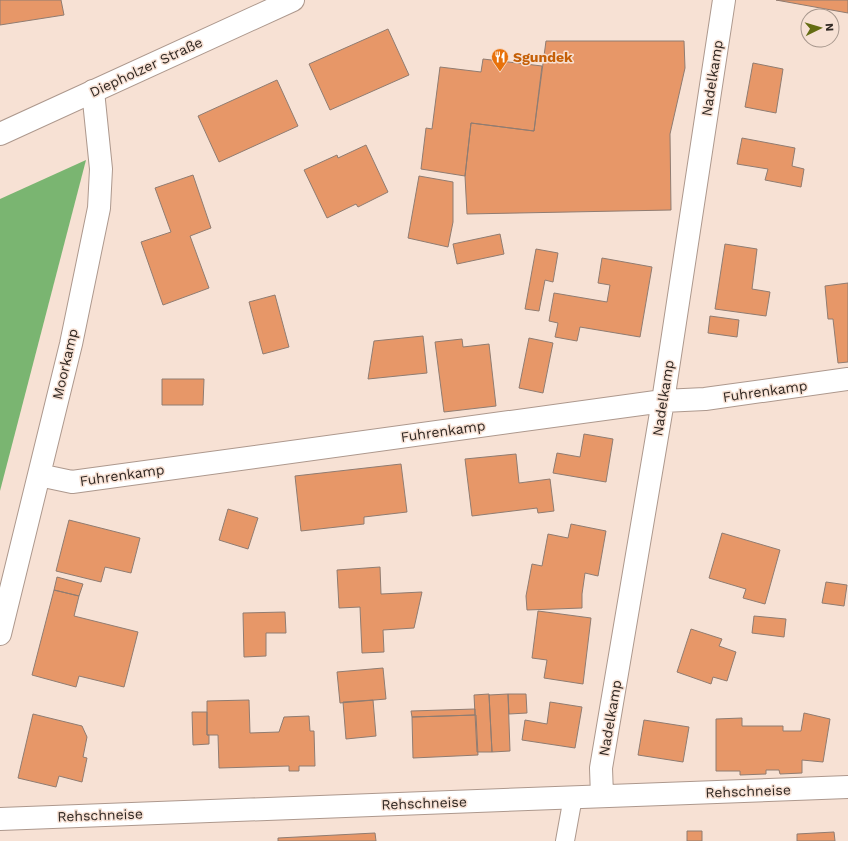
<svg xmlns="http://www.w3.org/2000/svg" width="848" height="841" font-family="'Work Sans',sans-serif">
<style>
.forest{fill:#7ab571}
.building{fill:#e79768;stroke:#907c71}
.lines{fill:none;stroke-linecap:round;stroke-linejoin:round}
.lane-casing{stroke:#ad988d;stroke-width:20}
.street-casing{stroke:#ad988d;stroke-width:24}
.secondary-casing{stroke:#ad988d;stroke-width:24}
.lane{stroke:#fff;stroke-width:18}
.street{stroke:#fff;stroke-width:22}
.secondary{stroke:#fff;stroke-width:22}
.labels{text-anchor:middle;stroke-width:3;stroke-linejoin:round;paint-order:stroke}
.food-label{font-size:14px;font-weight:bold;fill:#c56008;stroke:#f7e1d4;text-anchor:start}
.street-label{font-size:14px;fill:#2f2722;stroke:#f7e1d4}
</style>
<rect width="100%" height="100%" fill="#f7e1d4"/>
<path class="forest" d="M 86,160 L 0,491 L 0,199 Z"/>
<path class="building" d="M 0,0 L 61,0 L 64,15 L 0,25 Z
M 776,0 L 848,0 L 848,13 Z
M 388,29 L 409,75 L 330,110 L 309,64 Z
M 546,41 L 684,41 L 685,68 L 670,134 L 671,210 L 467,214 L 465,176 L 471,123 L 534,131 Z
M 483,59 L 542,66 L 534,131 L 471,123 L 465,176 L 421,169 L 426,128 L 432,129 L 440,67 L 481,72 Z
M 753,63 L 783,69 L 776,113 L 745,107 Z
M 277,80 L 298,126 L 219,162 L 198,116 Z
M 742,138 L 795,148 L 792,166 L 804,169 L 801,187 L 765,180 L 768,169 L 737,164 Z
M 366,145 L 388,192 L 358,207 L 356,204 L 327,218 L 304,170 L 337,155 L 338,158 Z
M 193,175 L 211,228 L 190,236 L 209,288 L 163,305 L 141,242 L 171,232 L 155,188 Z
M 419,176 L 453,182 L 453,222 L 448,247 L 408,238 Z
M 500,234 L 504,254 L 457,264 L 453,244 Z
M 725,244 L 757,249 L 752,289 L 770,292 L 766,316 L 715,309 Z
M 536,249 L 558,253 L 553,282 L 545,280 L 539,311 L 525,309 Z
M 602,258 L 652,267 L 640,337 L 580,327 L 577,341 L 555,337 L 558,323 L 549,321 L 554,293 L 607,302 L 610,285 L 598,283 Z
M 848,283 L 848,362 L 838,363 L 833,319 L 828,319 L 825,286 Z
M 275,295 L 289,347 L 263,354 L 249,302 Z
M 710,316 L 739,320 L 737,337 L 708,333 Z
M 423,336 L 427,373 L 368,379 L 374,341 Z
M 529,338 L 553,343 L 543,393 L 519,388 Z
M 462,339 L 463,347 L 489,344 L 496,406 L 444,412 L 435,342 Z
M 162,379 L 204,379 L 203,405 L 162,405 Z
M 584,434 L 613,439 L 606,482 L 553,473 L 557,453 L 580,457 Z
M 516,454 L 519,483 L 550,479 L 554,511 L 538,513 L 537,508 L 472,516 L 465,459 Z
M 401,464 L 407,512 L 364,517 L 364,524 L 301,531 L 295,476 Z
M 228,509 L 258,518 L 248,549 L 219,540 Z
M 69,520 L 140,538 L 131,573 L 105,567 L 101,582 L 56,571 Z
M 571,524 L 606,531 L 598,576 L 585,573 L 582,594 L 582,608 L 527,610 L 526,596 L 532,564 L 542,566 L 548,534 L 568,538 Z
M 722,533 L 780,550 L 765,604 L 743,598 L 746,589 L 709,578 Z
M 380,567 L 381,594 L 422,592 L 414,628 L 383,630 L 384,652 L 362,653 L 360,607 L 339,608 L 337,570 Z
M 57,577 L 83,584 L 79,596 L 54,590 Z
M 826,582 L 847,585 L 844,606 L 822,603 Z
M 54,590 L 79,596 L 74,616 L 138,632 L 124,687 L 79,676 L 76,687 L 32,675 Z
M 538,611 L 591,618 L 583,684 L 544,678 L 547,660 L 532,658 Z
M 285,612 L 286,633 L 266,633 L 266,656 L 244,657 L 243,613 Z
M 754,616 L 786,619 L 784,637 L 752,633 Z
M 691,629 L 722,639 L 719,646 L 736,652 L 727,681 L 713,677 L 711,684 L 677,672 Z
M 383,668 L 386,699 L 340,703 L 337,672 Z
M 489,694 L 492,752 L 477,752 L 474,695 Z
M 508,694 L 510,751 L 492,752 L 489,695 Z
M 508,694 L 526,694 L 527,713 L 509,714 Z
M 249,700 L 250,733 L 279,732 L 284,717 L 309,716 L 310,731 L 314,731 L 315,766 L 299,766 L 299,771 L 289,771 L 289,766 L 219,768 L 218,735 L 207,735 L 207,701 Z
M 373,700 L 376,736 L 346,739 L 343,702 Z
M 550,702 L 582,707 L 575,748 L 522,740 L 525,720 L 547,724 Z
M 475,709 L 475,715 L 412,717 L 411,711 Z
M 192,712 L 207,712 L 207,735 L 209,735 L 209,744 L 193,745 Z
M 804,713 L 830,719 L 823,762 L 802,760 L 802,773 L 780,774 L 779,770 L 766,770 L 766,774 L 740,775 L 740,771 L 716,771 L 716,719 L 742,718 L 742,726 L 783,726 L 783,731 L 801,731 Z
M 33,714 L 82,726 L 87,737 L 83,757 L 87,758 L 82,782 L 59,776 L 56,787 L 18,778 Z
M 476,715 L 478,755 L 413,758 L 412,717 Z
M 644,720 L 689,727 L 683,762 L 638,755 Z
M 687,831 L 702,831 L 702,841 L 687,841 Z
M 834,832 L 835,841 L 797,841 L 797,834 Z
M 375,833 L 376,841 L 278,841 L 278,838 Z"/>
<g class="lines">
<g class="lane-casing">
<path id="lane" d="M 565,841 L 573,797"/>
</g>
<g class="street-casing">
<path id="street" d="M 39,475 L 72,482 L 663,401 L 705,399 L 848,379
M 0,634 L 71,344 L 99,208 L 101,169 L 93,91
M 602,796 L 601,768 L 663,401 L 724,0
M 0,819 L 848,787"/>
</g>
<g class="secondary-casing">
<path id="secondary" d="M 0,134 L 293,0"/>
</g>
<use href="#lane" class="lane"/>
<use href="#street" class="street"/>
<use href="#secondary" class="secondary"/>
</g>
<defs>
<g id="restaurant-pin" transform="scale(0.9)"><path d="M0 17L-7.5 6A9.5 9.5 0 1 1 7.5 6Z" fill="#e8710a" stroke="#f7e1d4"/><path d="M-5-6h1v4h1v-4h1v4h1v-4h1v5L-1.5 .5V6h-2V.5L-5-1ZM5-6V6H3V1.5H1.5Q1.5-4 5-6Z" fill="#fff"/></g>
</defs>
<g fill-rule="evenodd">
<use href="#restaurant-pin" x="500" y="57"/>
</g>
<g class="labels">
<g class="food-label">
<text x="513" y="62">Sgundek</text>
</g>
<g class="street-label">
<text transform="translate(146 67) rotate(-25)" y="5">Diepholzer Straße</text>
<text transform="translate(712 78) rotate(-81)" y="5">Nadelkamp</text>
<text transform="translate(65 364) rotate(-77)" y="5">Moorkamp</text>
<text transform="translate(765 391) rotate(-8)" y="5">Fuhrenkamp</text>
<text transform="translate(663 398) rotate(-81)" y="5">Nadelkamp</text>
<text transform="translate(443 431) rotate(-8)" y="5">Fuhrenkamp</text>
<text transform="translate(122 475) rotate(-8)" y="5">Fuhrenkamp</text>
<text transform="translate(610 718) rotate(-80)" y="5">Nadelkamp</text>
<text transform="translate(748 791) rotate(-2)" y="5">Rehschneise</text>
<text transform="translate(424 803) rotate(-2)" y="5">Rehschneise</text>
<text transform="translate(100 815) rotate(-2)" y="5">Rehschneise</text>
</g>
</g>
<g transform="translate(820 28) rotate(85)"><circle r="19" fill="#f7e1d4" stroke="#a7978d"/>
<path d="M0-3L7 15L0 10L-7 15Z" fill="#646c12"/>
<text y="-6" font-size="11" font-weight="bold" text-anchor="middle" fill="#2f2722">N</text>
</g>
</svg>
